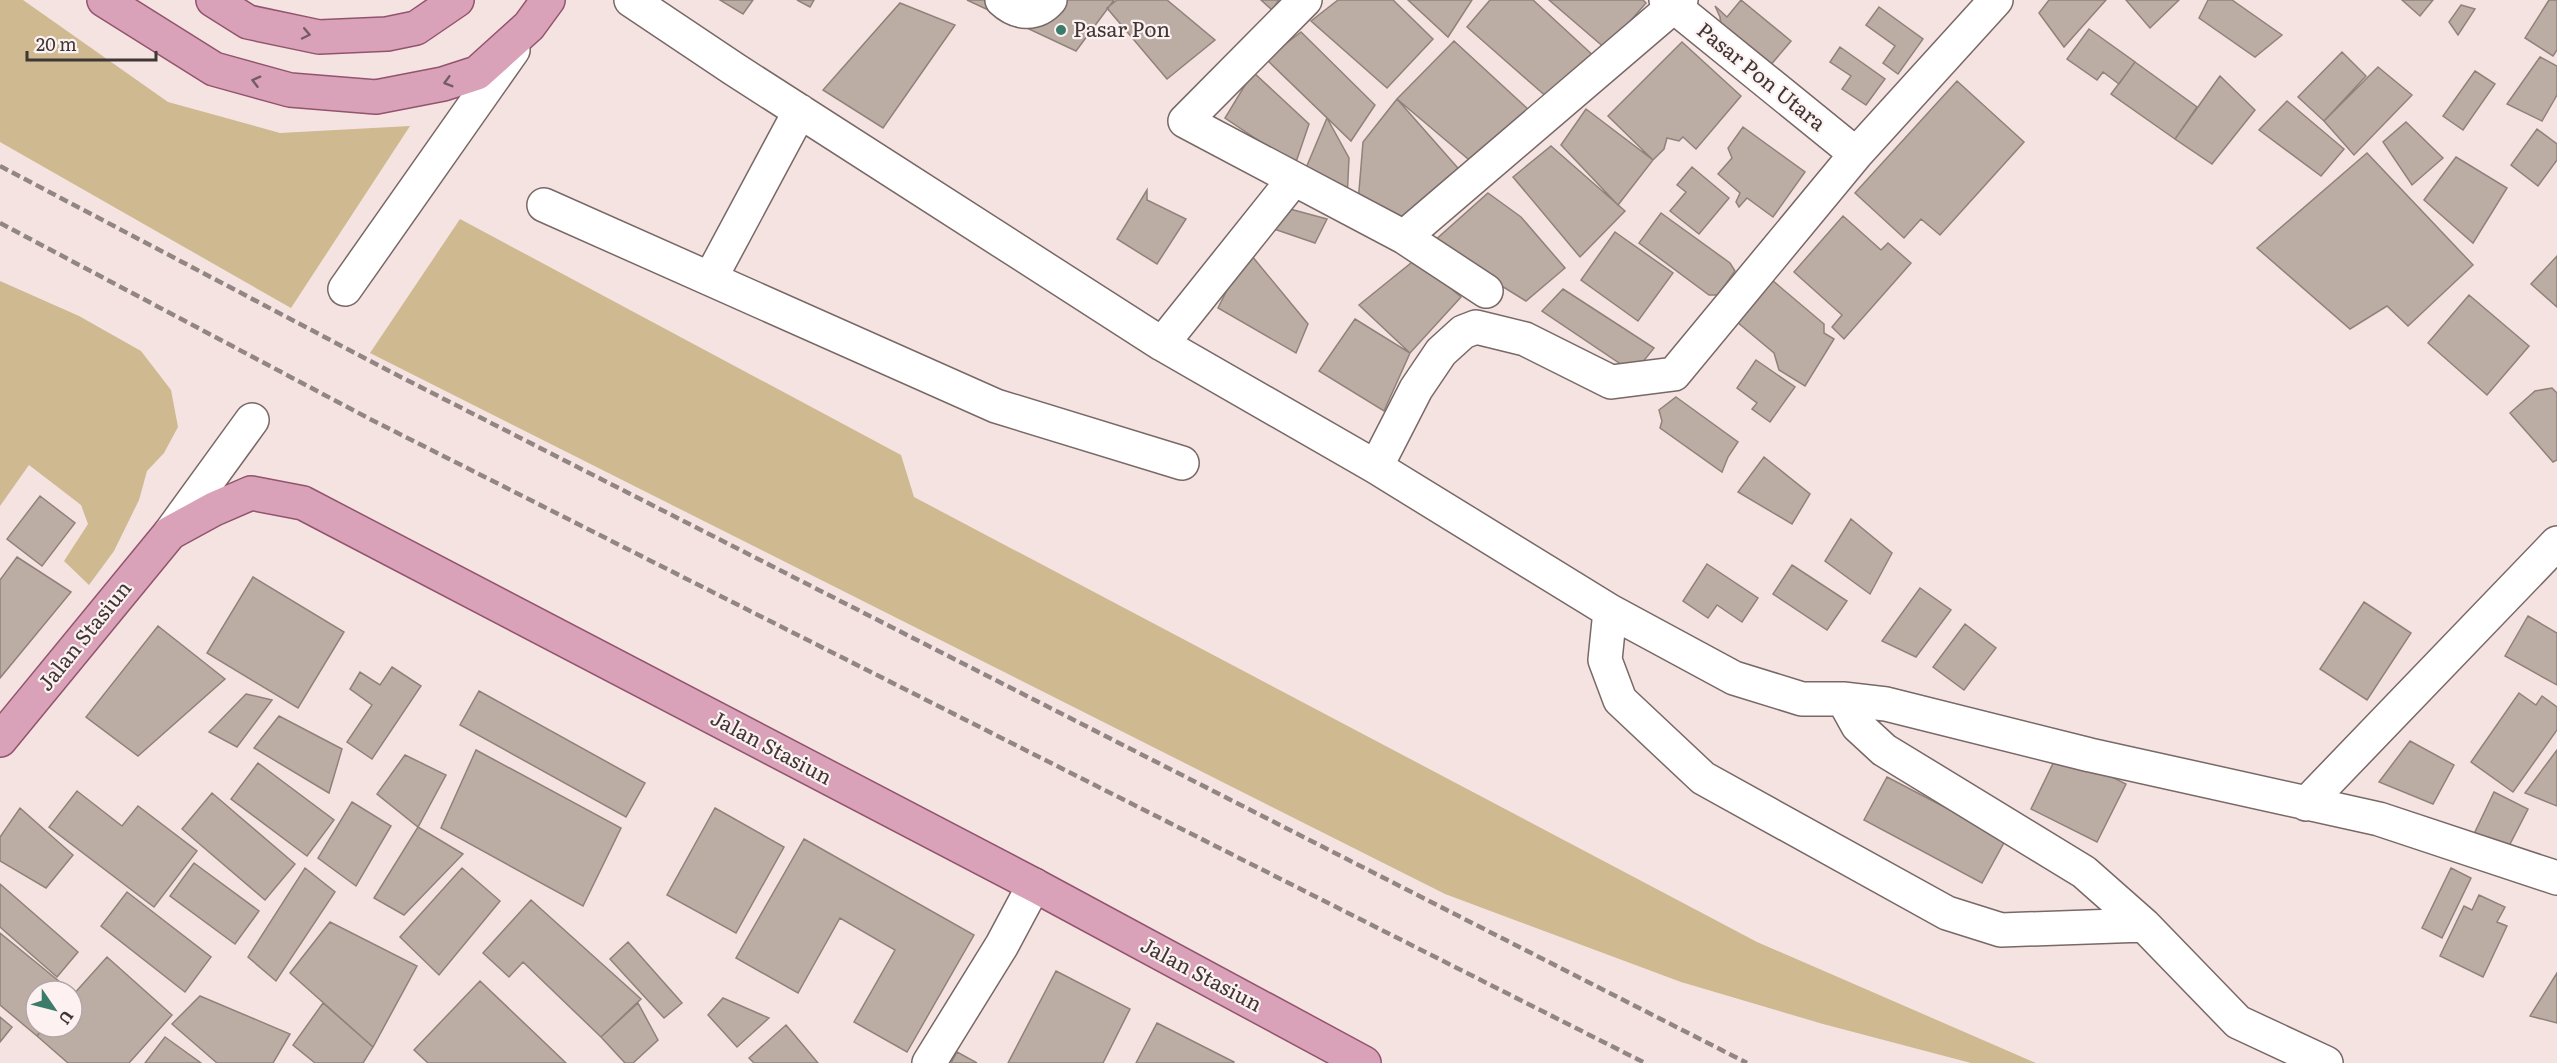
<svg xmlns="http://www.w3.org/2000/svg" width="2557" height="1063" font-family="Literata,serif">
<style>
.green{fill:#ceb990}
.building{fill:#bbada4;stroke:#90827a;stroke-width:1.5}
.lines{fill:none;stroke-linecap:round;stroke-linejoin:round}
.minor-casing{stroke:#786866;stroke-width:36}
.major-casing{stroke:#92546d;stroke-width:36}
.minor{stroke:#fff;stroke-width:33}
.major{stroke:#d9a2b9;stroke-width:33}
.rail{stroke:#928685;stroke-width:4.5;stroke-dasharray:9 4.5;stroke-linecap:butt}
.oneway{stroke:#745c64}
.poi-dot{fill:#3b7b69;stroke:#fdf2f1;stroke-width:2}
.labels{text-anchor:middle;stroke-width:4.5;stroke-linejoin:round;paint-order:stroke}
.poi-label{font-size:21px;fill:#3e3736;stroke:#fdf2f1;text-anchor:start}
.street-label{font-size:21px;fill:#3e3736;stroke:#fdf2f1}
</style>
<rect width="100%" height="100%" fill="#f5e3e1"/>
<path class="green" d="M 0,0 L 23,0 L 168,102 L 280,133 L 410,126 L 291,308 L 0,142 Z
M 460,219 L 901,455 L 914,497 L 1757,942 L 2036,1063 L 1971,1063 L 1823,1024 L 1681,982 L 1445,894 L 370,353 Z
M 0,281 L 79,316 L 141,351 L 171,390 L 178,427 L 164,453 L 147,471 L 139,500 L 114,551 L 89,585 L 64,561 L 88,524 L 81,505 L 29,465 L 0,506 Z"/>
<path class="building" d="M 720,0 L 753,0 L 743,14 Z
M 797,0 L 814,0 L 810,7 Z
M 967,0 L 1114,0 L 1076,51 Z
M 1117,0 L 1167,0 L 1215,40 L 1167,79 L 1107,8 Z
M 1261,0 L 1279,0 L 1272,10 Z
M 1338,0 L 1393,0 L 1433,39 L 1387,88 L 1311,21 Z
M 1408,0 L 1472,0 L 1448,37 Z
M 1490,0 L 1533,0 L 1597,59 L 1556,105 L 1467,27 Z
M 1549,0 L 1643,0 L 1646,3 L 1606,49 Z
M 1741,0 L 1791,41 L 1769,67 L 1721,25 L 1720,17 L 1715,6 L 1727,17 Z
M 2049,0 L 2106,0 L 2064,47 L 2039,13 Z
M 2126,0 L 2179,0 L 2150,28 Z
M 2208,0 L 2232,0 L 2282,35 L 2255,57 L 2199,18 Z
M 2402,0 L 2433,0 L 2420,16 Z
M 2549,0 L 2557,0 L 2557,50 L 2553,56 L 2525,38 Z
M 900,3 L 955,25 L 883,128 L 823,90 Z
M 2461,5 L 2475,9 L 2458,35 L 2449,22 Z
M 1879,7 L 1923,39 L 1898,74 L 1883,63 L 1895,46 L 1866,25 Z
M 2089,29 L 2135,62 L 2119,84 L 2103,72 L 2097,80 L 2067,59 Z
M 1301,32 L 1375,105 L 1351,141 L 1266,59 Z
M 1454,41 L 1529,110 L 1474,164 L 1397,99 Z
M 1682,42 L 1741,96 L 1696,149 L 1683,137 L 1679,141 L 1667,138 L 1664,149 L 1653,160 L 1608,116 Z
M 1840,47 L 1885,79 L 1866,105 L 1842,89 L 1851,76 L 1830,62 Z
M 2342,52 L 2366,76 L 2324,121 L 2298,97 Z
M 2540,57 L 2557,66 L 2557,95 L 2542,121 L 2507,104 Z
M 2135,62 L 2197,107 L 2175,139 L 2111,94 Z
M 2378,67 L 2412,95 L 2354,155 L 2324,121 Z
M 2475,71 L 2495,84 L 2463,130 L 2443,116 Z
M 1253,72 L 1309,124 L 1295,165 L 1225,118 Z
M 2220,76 L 2255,110 L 2212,164 L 2175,139 Z
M 1957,81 L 2024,142 L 1940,235 L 1921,219 L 1904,238 L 1855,193 Z
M 1397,99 L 1464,175 L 1410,222 L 1358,203 L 1363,142 Z
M 2287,101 L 2344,149 L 2321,176 L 2259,130 Z
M 1586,109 L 1653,160 L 1618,205 L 1561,145 Z
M 1327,118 L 1349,158 L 1347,200 L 1306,168 Z
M 2406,122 L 2443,158 L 2412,185 L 2383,142 Z
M 1743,127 L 1805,172 L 1773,217 L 1747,198 L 1739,207 L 1736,202 L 1740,193 L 1718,174 L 1732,158 L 1728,148 Z
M 2537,129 L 2557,144 L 2557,160 L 2538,186 L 2511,165 Z
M 1551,146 L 1625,211 L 1580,257 L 1513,177 Z
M 2367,153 L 2473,265 L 2408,326 L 2387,306 L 2350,329 L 2257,248 Z
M 2456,157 L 2507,188 L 2473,243 L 2424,200 Z
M 1692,167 L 1729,198 L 1699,234 L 1670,211 L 1686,192 L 1677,185 Z
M 1147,190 L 1147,200 L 1186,219 L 1157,264 L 1117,239 Z
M 1488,193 L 1521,217 L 1565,268 L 1526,301 L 1432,243 Z
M 1279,206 L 1327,219 L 1315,243 L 1274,229 Z
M 1661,213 L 1730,263 L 1735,271 L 1718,295 L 1709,295 L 1639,243 Z
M 1843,216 L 1881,250 L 1888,243 L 1911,263 L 1844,339 L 1832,327 L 1842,315 L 1794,272 Z
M 1615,232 L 1673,273 L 1638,321 L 1581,280 Z
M 1247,250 L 1308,324 L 1296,353 L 1218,308 Z
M 2557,256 L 2557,307 L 2531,284 Z
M 1416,259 L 1461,297 L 1410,353 L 1359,305 Z
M 1766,275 L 1824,324 L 1824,333 L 1834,339 L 1805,386 L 1779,370 L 1774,353 L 1731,317 Z
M 1563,289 L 1654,348 L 1634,373 L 1542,311 Z
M 2469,295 L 2529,346 L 2487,395 L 2428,343 Z
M 1355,319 L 1410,353 L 1384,411 L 1319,371 Z
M 1756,360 L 1795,387 L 1770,422 L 1752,409 L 1757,403 L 1737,388 Z
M 2552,388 L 2557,393 L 2557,460 L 2553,462 L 2510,413 L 2535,391 Z
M 1676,397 L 1738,442 L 1728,457 L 1722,472 L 1660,428 L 1662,421 L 1659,410 Z
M 1764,457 L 1810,494 L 1792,524 L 1738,492 Z
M 40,496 L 75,523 L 42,566 L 7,539 Z
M 1851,519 L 1892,553 L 1870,594 L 1825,561 Z
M 17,557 L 71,592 L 0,678 L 0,580 Z
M 1707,564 L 1758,598 L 1742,622 L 1717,605 L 1708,618 L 1683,601 Z
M 1792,565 L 1847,601 L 1827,630 L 1773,594 Z
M 253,577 L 344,632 L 298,708 L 207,653 Z
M 1920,588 L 1951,610 L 1916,657 L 1882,641 Z
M 2364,602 L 2411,633 L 2367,700 L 2320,669 Z
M 2528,616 L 2557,633 L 2557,685 L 2505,656 Z
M 1965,624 L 1996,648 L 1964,690 L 1933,667 Z
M 158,626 L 225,679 L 138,756 L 86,717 Z
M 392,667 L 421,686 L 372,759 L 347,742 L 372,705 L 350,689 L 360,672 L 380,685 Z
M 479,691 L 645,783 L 626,817 L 460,725 Z
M 2519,693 L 2536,705 L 2542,696 L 2557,707 L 2557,730 L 2513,792 L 2471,762 Z
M 246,694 L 272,700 L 237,747 L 209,732 Z
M 279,716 L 342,749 L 329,793 L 254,748 Z
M 2410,741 L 2454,765 L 2433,804 L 2379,782 Z
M 476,750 L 621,828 L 583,906 L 441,828 Z
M 2557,750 L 2557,806 L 2525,793 Z
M 2059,751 L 2126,784 L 2097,842 L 2031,809 Z
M 405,755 L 446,775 L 418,827 L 377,794 Z
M 258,763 L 334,820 L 307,856 L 231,799 Z
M 1887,777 L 2006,839 L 1982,883 L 1864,820 Z
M 77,791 L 122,826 L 138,806 L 197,851 L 154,907 L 49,827 Z
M 2494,792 L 2528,809 L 2507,850 L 2474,834 Z
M 212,793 L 295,864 L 265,900 L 182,829 Z
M 352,802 L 391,826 L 356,886 L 318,858 Z
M 20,808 L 73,855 L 46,888 L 0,861 L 0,837 Z
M 715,808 L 784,847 L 736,933 L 667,895 Z
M 418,827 L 463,854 L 404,915 L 374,898 Z
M 804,839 L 974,935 L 907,1052 L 854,1022 L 895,950 L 840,918 L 798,993 L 736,958 Z
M 194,863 L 259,911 L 235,944 L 170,896 Z
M 305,868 L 335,892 L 276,981 L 248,957 Z
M 462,868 L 500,901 L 439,975 L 400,937 Z
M 2451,868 L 2471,878 L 2442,938 L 2422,928 Z
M 0,884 L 78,952 L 57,977 L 0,927 Z
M 127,892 L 211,957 L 185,992 L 101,926 Z
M 2479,895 L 2505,907 L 2497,922 L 2507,926 L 2483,977 L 2440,956 L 2464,906 L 2472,910 Z
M 531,900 L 641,999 L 601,1037 L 523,962 L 509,977 L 483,953 Z
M 330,922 L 417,966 L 373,1047 L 290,973 Z
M 0,933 L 71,991 L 36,991 L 36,1027 L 44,1027 L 37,1036 L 0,1005 Z
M 628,942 L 682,1003 L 664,1018 L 610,959 Z
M 107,957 L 172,1015 L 129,1063 L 68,1063 L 37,1036 L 45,1027 L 72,1027 L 72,996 Z
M 1056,971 L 1130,1009 L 1103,1063 L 1008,1063 Z
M 2557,973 L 2557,1023 L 2530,1016 Z
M 480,981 L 566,1063 L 428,1063 L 414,1050 Z
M 200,996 L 290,1034 L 273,1063 L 217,1063 L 172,1024 Z
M 723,998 L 769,1018 L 737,1047 L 708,1015 Z
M 323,1003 L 373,1047 L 363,1063 L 315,1063 L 293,1045 Z
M 638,1003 L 658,1040 L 633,1063 L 625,1063 L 601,1037 Z
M 0,1017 L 12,1027 L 0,1042 Z
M 1157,1023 L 1234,1062 L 1233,1063 L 1136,1063 Z
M 786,1025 L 818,1063 L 754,1063 L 749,1058 Z
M 165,1037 L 201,1063 L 145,1063 Z
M 957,1052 L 977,1063 L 951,1063 Z"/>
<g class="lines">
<g class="minor-casing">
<path id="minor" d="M 631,0 L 734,69 L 1162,344 L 1376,467 L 1610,611 L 1734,678 L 1802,699 L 1843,699 L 1886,704 L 2090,755 L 2379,819 L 2557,878
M 1002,0 C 1017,14 1036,16 1050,0
M 1305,0 L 1185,121 L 1404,237 L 1486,291
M 1666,0 L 1856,154
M 544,205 L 996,406 L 1182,463
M 1404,237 L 1681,0
M 710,279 L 800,111
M 345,289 L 513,50
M 1162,344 L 1294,179
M 1376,467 L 1416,389 L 1441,352 L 1463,332 L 1476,327 L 1525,339 L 1611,382 L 1674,374 L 1856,154 L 1996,0
M 170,533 L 252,420
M 1610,611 L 1605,660 L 1620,700 L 1703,778 L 1947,913 L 2001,930 L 2144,925
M 1843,699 L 1858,726 L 1884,750 L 2084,872 L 2144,925 L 2238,1022 L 2326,1063
M 2306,804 L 2557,543
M 929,1063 L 1002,945 L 1034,885"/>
</g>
<g class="major-casing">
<path id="major" d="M 104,0 L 214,69 L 290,90 L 376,97 L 443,84 L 477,73 L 529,26 L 548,0
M 213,0 L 248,22 L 319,37 L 387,34 L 416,28 L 457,0
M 0,740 L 170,533 L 214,509 L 251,493 L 303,503 L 1034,885 L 1364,1063"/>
</g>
<use href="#minor" class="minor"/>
<use href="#major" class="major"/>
<path class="rail" d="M 0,166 L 391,372 L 1747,1063
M 0,223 L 368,418 L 1645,1063"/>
</g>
<defs><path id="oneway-chevron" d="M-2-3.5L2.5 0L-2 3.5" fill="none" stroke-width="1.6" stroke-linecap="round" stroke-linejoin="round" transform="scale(1.5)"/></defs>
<g class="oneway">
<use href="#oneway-chevron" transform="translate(306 34) rotate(12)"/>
<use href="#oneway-chevron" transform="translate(256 81) rotate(-165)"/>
<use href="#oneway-chevron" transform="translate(448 82) rotate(164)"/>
</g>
<circle class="poi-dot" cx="1061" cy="30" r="6"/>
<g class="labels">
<g class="poi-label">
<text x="1073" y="37">Pasar Pon</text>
</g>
<g class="street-label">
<text transform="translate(1761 77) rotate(39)" y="7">Pasar Pon Utara</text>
<text transform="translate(85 636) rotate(-51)" y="7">Jalan Stasiun</text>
<text transform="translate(771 748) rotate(28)" y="7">Jalan Stasiun</text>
<text transform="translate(1201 975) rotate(28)" y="7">Jalan Stasiun</text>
</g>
</g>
<g transform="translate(54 1009) rotate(125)"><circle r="28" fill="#fdf2f1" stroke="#b1a7a6" stroke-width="1.5"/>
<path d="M0-4.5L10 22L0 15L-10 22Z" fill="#3b7b69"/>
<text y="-9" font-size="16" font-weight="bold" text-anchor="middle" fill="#3e3736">U</text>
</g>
<path d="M27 51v9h129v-9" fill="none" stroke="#3e3736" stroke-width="3"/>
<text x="36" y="51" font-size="18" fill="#3e3736" stroke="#fdf2f1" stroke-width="4.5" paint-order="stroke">20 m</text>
</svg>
